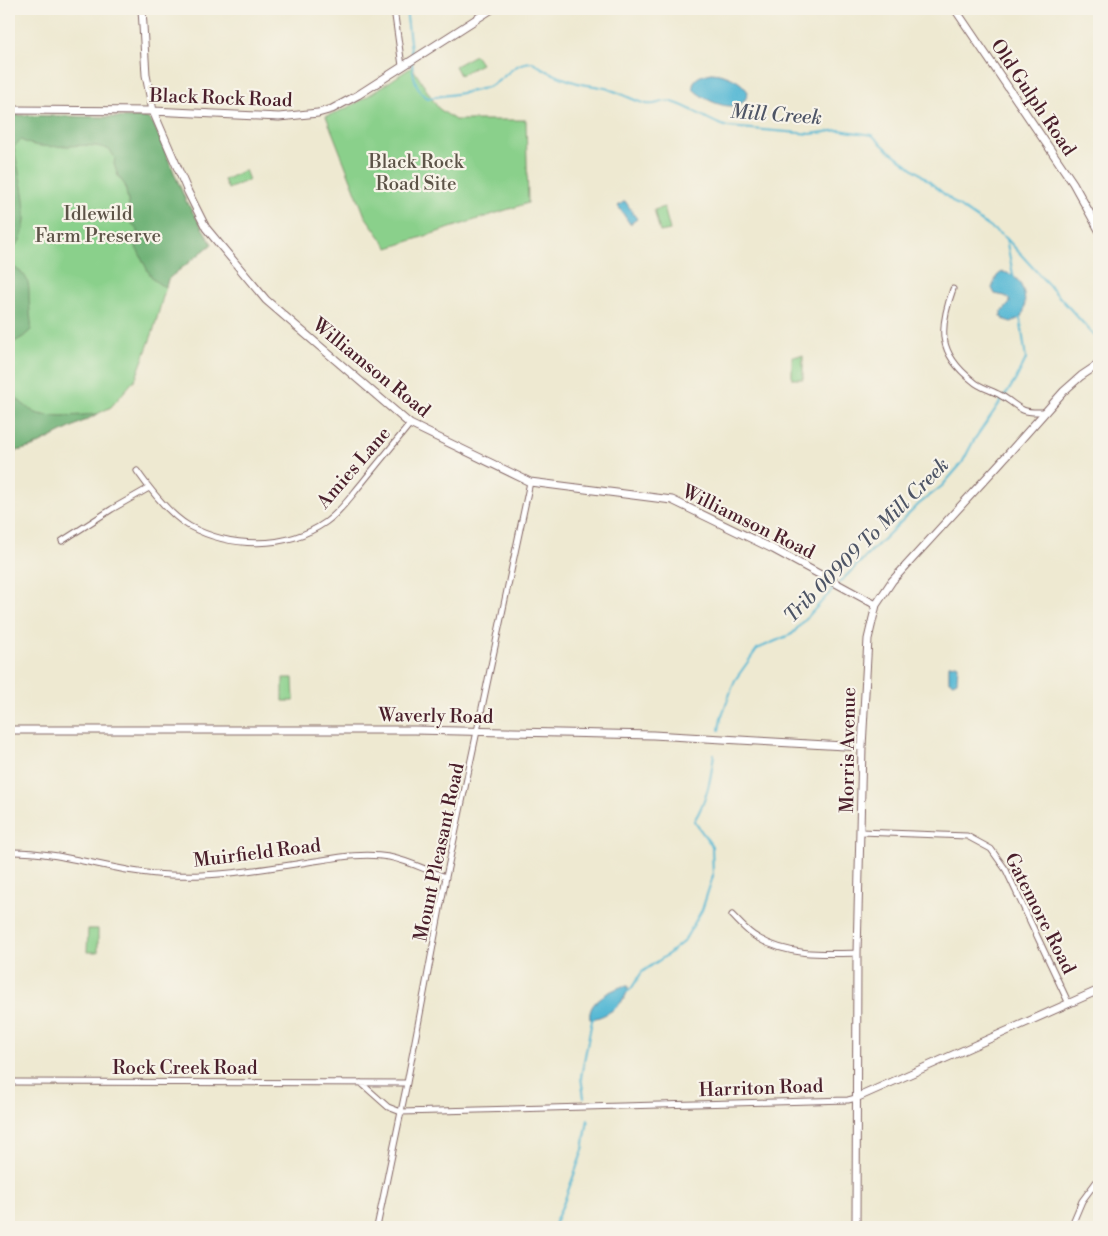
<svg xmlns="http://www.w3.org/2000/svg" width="1108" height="1236" font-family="'Libre Bodoni',serif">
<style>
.green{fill:#8ad08b;stroke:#6a785b}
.forest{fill:#6fb277;stroke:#5c6851}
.water{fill:#55b8d4;stroke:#506c80}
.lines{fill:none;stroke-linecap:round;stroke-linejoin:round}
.stream{stroke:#55b8d4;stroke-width:2}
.street-casing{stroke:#836665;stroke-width:7}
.secondary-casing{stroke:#836665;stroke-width:9}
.street{stroke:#fff;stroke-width:5}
.secondary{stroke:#fff;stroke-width:7}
.labels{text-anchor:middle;stroke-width:4.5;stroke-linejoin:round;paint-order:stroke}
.street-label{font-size:19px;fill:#4a1f2b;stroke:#f7f3e8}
.park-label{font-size:19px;fill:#5d5448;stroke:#f7f3e8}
.water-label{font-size:20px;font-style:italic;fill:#4e5566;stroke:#f7f3e8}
</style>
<rect width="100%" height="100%" fill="#f7f3e8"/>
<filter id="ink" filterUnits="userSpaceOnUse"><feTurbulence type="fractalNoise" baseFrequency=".02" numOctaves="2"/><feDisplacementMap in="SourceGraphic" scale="10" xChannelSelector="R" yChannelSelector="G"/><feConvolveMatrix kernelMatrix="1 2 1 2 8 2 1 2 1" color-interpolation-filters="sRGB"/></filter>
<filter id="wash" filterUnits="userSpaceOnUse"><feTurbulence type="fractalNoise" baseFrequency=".0096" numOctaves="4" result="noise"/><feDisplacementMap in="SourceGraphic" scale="20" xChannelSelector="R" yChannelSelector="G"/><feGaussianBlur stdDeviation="1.12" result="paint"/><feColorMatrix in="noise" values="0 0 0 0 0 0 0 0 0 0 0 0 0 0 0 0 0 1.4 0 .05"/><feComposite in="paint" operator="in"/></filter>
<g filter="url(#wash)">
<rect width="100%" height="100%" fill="#eee9d1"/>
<path class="green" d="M 475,55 L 481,64 L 460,75 L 455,66 Z
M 412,67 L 438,108 L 455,120 L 526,120 L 528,203 L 388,248 L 365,216 L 326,116 C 355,108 386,83 412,67 Z
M 9,115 L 147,118 L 153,123 L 186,201 L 212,244 L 168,279 L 153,332 L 136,378 L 111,407 L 32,447 L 9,453 Z
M 245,170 L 249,180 L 228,189 L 224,180 Z
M 664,207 L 670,230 L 660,232 L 654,210 Z
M 792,356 L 803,356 L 803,379 L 792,379 Z
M 283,678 L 293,678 L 294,701 L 283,701 Z
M 88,929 L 98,929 L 98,952 L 87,952 Z"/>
<path class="forest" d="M 9,115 L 147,118 L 153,123 L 186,201 L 212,244 L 168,279 L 166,287 C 147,281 146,262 136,248 L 139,239 L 138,231 L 132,224 L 125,185 L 118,176 L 114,164 L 115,158 L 110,150 C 84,138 46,155 21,140 L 18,142 L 14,147 C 18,173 31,211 22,236 C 20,243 14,247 9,250 Z
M 9,265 C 35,277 27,287 30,311 C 30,318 32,323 31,330 L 23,337 L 9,345 Z
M 9,390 C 16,398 26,408 36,413 C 47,418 85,415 98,414 L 32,447 L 9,453 Z"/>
<path class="water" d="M 712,73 C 725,74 741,80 748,92 C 743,119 704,101 693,89 C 692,77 702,75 712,73 Z
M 625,201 L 637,219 L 630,224 L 618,206 Z
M 1002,272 C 1023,274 1029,300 1022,317 L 1011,322 L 1003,319 L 1001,316 L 1002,312 L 1010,303 L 1009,299 L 1005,296 L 995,294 L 992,288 L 997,276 Z
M 956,664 L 958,665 L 957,681 L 953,683 L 949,681 L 949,665 Z
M 623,986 L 628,986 C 628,1003 605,1018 590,1019 C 587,1001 610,991 623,986 Z"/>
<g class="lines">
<path class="stream" d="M 406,9 L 412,58
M 412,63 C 413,76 417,92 428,98 C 449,94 471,94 490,86 C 507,78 512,62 533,62 C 547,73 564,79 581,84 C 591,86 602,86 611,90 C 623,94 634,101 647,104 C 656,106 664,99 672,102 C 692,107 708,122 728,127 L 811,134 L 839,130 L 872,135 L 888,150 L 919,173 L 957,205 L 1006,238 L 1092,333 L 1099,339
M 1006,238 L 1014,280
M 839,583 L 919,504 L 942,486 L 962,463 L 974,440 L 1015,381 L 1026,359 L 1020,316
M 719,730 L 721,718 L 735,680 L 757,649 L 792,634 L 836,586
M 627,992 L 631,989 L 642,972 L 667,955 L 684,941 L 702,910 L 713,876 L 712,846 L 694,821 C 707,800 711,779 714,754
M 584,1098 L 581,1077 L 592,1020 L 594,1018
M 553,1227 L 564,1202 L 583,1150 L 588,1119"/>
</g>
</g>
<g filter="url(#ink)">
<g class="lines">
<g class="street-casing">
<path id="street" d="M 394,9 L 402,66
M 953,289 C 939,328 937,353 973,381 C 980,388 992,390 1000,395 C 1008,399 1015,406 1023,410 C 1029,413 1039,412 1046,412
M 137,471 C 149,488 170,515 189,526 C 230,548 286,550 326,522 C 340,512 351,496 362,483 C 378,463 394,444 410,424
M 62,541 L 112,509 L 149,488
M 861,832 L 967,836 L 991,849 L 1006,870 L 1069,1004
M 9,852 C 64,851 115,873 170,875 C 215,877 258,870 302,863 C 331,859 360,852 389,857 C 410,861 427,871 446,877
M 732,915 C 740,923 748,933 758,938 C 788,956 824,954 857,953
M 9,1082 L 407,1083
M 361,1083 L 388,1107 L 401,1112 L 848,1100 L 856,1098
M 377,1227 L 407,1083 L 446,877 L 530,482
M 1071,1227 L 1082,1201 L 1099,1178"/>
</g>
<g class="secondary-casing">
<path id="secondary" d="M 142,9 L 146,75 L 153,111 L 188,192 L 206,228 L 266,300 L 410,424 L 530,482 L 672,500 L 773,549 L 876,605
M 955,9 L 1073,183 L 1099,230
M 9,110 L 153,111 L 279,117 L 318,113 L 332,109 L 358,95 L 492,9
M 9,730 L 414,730 L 653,735 L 862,747
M 856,1098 L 1099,990
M 856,1227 L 857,953 L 862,747 L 868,639 L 876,605 L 892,581 L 1000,463 L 1064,391 L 1081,376 L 1099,364"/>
</g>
<use href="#street" class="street"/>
<use href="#secondary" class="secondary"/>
</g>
</g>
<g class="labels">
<g class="street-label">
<text transform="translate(221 97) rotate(2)" y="7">Black Rock Road</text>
<text transform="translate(1034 97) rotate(56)" y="7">Old Gulph Road</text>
<text transform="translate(372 367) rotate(39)" y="7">Williamson Road</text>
<text transform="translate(353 467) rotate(-49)" y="7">Amies Lane</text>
<text transform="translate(749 521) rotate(26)" y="7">Williamson Road</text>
<text transform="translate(436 715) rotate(1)" y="7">Waverly Road</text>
<text transform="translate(847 750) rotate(-89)" y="7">Morris Avenue</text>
<text transform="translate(257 852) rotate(-7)" y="7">Muirfield Road</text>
<text transform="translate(438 852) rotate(-78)" y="7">Mount Pleasant Road</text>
<text transform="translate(1041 913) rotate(63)" y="7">Gatemore Road</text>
<text x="185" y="1074">Rock Creek Road</text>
<text transform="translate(761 1087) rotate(-2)" y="7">Harriton Road</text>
</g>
<g class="park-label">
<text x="416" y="168">Black Rock<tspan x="416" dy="22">Road Site</tspan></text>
<text x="98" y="220">Idlewild<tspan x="98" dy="22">Farm Preserve</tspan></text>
</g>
<g class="water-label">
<text transform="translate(776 114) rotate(4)" y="7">Mill Creek</text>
<text transform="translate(866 540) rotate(-45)" y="7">Trib 00909 To Mill Creek</text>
</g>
</g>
<rect width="1108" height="1236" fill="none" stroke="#f7f3e8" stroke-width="30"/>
</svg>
